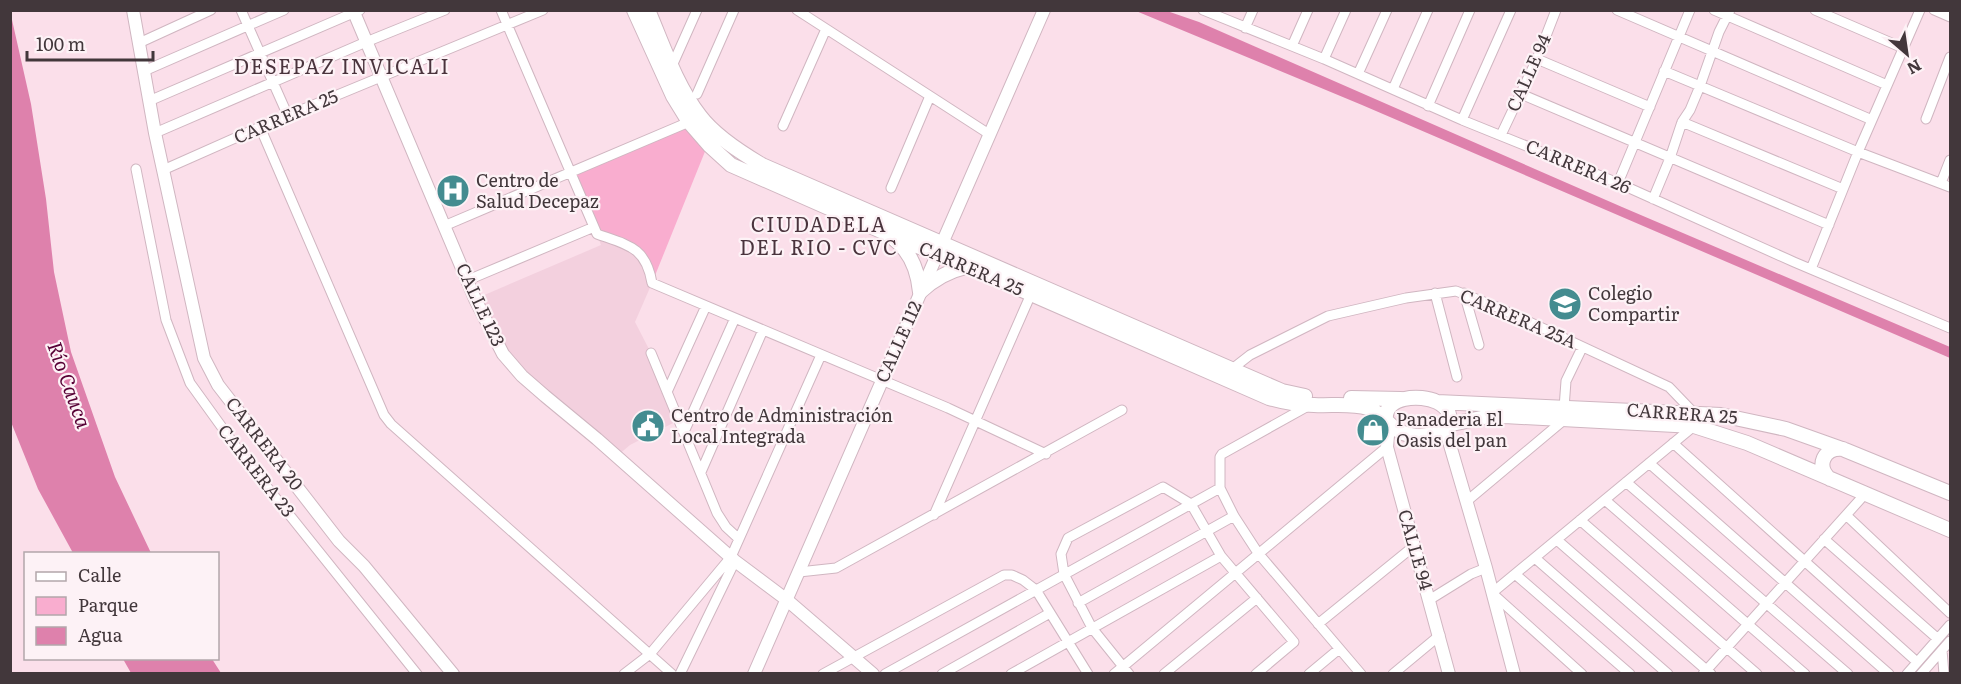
<svg xmlns="http://www.w3.org/2000/svg" width="1961" height="684" font-family="Literata,serif">
<style>
.built{fill:#f3d0de}
.green{fill:#f9adcf}
.water{fill:#de81ac}
.lines{fill:none;stroke-linecap:round;stroke-linejoin:round}
.minor-casing{stroke:#d0b6c1;stroke-width:11}
.tertiary-casing{stroke:#d0b6c1;stroke-width:14}
.secondary-casing{stroke:#d0b6c1;stroke-width:16}
.minor{stroke:#fff;stroke-width:9}
.tertiary{stroke:#fff;stroke-width:12}
.secondary{stroke:#fff;stroke-width:14}
.labels{text-anchor:middle;stroke-width:4.5;stroke-linejoin:round;paint-order:stroke}
.street-label{font-size:18px;fill:#42373b;stroke:#fdf2f6}
.poi-label{font-size:18px;fill:#42373b;stroke:#fdf2f6;text-anchor:start}
.neighbourhood-label{font-size:20px;letter-spacing:1.5px;fill:#4a343d;stroke:#fdf2f6}
.water-label{font-size:20px;font-style:italic;fill:#570035;stroke:#fdf2f6}
</style>
<rect width="100%" height="100%" fill="#fbdfea"/>
<path class="built" d="M 597,234 L 632,247 L 652,283 L 635,322 L 651,353 L 679,420 L 630,445 L 617,456 L 522,376 L 475,299 L 601,245 Z"/>
<path class="green" d="M 685,125 L 706,149 L 652,283 L 643,256 L 597,234 L 571,173 Z"/>
<path class="water" d="M 10,11 L 31,104 L 46,199 L 54,272 L 71,352 L 115,477 L 151,553 L 73,553 L 38,489 L 11,422 Z
M 1136,11 L 1167,11 L 1199,22 L 1622,207 L 1950,347 L 1950,358 L 1362,105 Z
M 123,659 L 212,659 L 221,673 L 131,673 Z"/>
<g class="lines">
<g class="minor-casing">
<path id="minor" d="M 241,10 L 288,116
M 501,10 L 597,234 C 628,245 646,247 652,283 L 948,408 L 1046,454
M 797,10 L 989,134
M 1203,10 L 1324,59 L 1462,120 L 1618,183 L 1794,262 L 1950,328
M 1617,10 L 1872,120
M 1714,10 L 1887,85
M 1815,10 L 1903,48
M 1934,10 L 1950,17
M 1245,28 L 1253,10
M 139,43 L 211,10
M 1292,46 L 1308,10
M 1324,59 L 1346,10
M 1537,59 L 1650,107
M 672,66 L 697,10
M 144,71 L 284,10
M 1664,71 L 1858,152 L 1950,187
M 1358,74 L 1387,10
M 1393,89 L 1428,10
M 697,94 L 734,10
M 1521,94 L 1829,225
M 149,101 L 360,10
M 1428,106 L 1470,10
M 1926,119 L 1950,57
M 1462,120 L 1511,10
M 1682,122 L 1843,189
M 783,126 L 826,29
M 260,127 L 384,415 L 391,424 L 672,674
M 155,133 L 366,42 L 445,10
M 1501,135 L 1537,59 L 1556,10
M 136,169 L 166,320 L 190,383 L 247,462 L 417,674
M 163,170 L 260,127 L 543,10
M 1618,183 L 1690,10
M 1941,183 L 1950,160
M 891,188 L 930,96
M 1653,199 L 1670,158 L 1682,122 L 1690,110 L 1700,86 L 1719,32 L 1730,10
M 444,226 L 689,122
M 1811,269 L 1858,152 L 1920,10
M 468,280 L 594,227
M 1435,293 L 1457,377
M 1464,293 L 1479,345
M 651,353 L 717,513 L 726,527 L 739,539
M 1232,369 L 1250,355 L 1328,316 L 1406,298 L 1456,291 L 1497,307 L 1669,387 L 1693,412
M 667,392 L 706,306
M 1308,406 L 1222,454 L 1220,457 L 1220,488 L 1234,516 L 1258,553 L 1361,674
M 1564,408 L 1566,381 L 1580,352
M 684,432 L 735,318
M 1673,443 L 1917,662
M 1649,463 L 1889,674
M 701,472 L 763,330
M 1626,482 L 1848,674
M 1605,500 L 1805,674
M 1467,501 L 1565,419
M 934,515 L 1031,294
M 1846,515 L 1950,613
M 1580,520 L 1757,674
M 1824,539 L 1938,639
M 1557,540 L 1711,674
M 1535,558 L 1668,674
M 799,572 L 836,568 L 1122,410
M 1515,574 L 1630,674
M 1429,600 L 1471,574 L 1486,568
M 1078,603 L 1234,516
M 1318,624 L 1414,546
M 1942,650 L 1944,674
M 624,674 L 650,654 L 731,557 L 821,355
M 680,674 L 735,561
M 823,674 L 1004,575 L 1012,575 L 1023,580 L 1036,590 L 1088,674
M 885,674 L 1220,488
M 942,674 L 1050,613
M 1011,674 L 1221,556
M 1114,674 L 1387,447
M 1129,674 L 1092,628 L 1064,574 L 1061,554 L 1068,538 L 1163,487 L 1191,504 L 1221,556 L 1294,642 L 1256,674
M 1164,674 L 1257,598
M 1309,674 L 1339,649
M 1393,674 L 1440,635
M 1582,674 L 1492,593 L 1694,426
M 1703,674 L 1865,494
M 1907,674 L 1950,625
M 1921,674 L 1950,641"/>
</g>
<g class="tertiary-casing">
<path id="tertiary" d="M 133,10 L 155,133 L 204,358 L 218,385 L 339,541 L 364,566 L 453,674
M 353,10 L 475,299 L 503,354 L 522,376 L 545,396 L 597,439 L 735,561 L 787,600 L 873,674
M 1389,425 L 1387,447 L 1449,674
M 1445,428 L 1486,568 L 1514,674
M 754,674 L 1044,10"/>
</g>
<g class="secondary-casing">
<path id="secondary" d="M 634,10 L 673,96 L 689,122 L 709,145 L 731,165 L 888,234 L 976,270 L 1269,398 C 1283,402 1299,405 1314,405 C 1331,406 1352,403 1368,408 C 1390,416 1389,435 1419,436 C 1441,436 1464,416 1437,402 C 1421,394 1383,396 1386,420
M 648,10 C 663,45 676,85 700,116 C 715,136 740,152 762,165 L 1282,391 L 1305,396
M 894,239 C 911,252 918,271 920,292
M 920,292 C 934,279 948,271 966,267
M 1351,398 L 1401,399
M 1437,402 L 1721,415 L 1786,429 L 1845,450 L 1950,493
M 1447,425 L 1486,417 L 1504,416 L 1694,426 L 1747,443 L 1950,530
M 1830,479 C 1815,466 1824,447 1843,449"/>
</g>
<use href="#minor" class="minor"/>
<use href="#tertiary" class="tertiary"/>
<use href="#secondary" class="secondary"/>
</g>
<defs>
<g id="hospital-disc" transform="scale(1.725)"><circle r="9.5" fill="#448c90" stroke="#fdf2f6"/><path d="M-5-5h3v3.5h4V-5h3V5h-3V1.5h-4V5h-3Z" fill="#fff"/></g>
<g id="school-disc" transform="scale(1.725)"><circle r="9.5" fill="#448c90" stroke="#fdf2f6"/><path d="M0-5L7-2L0 1L-7-2ZM-4 1L0 2.5L4 1V4Q0 6-4 4Z" fill="#fff"/></g>
<g id="civic-disc" transform="scale(1.725)"><circle r="9.5" fill="#448c90" stroke="#fdf2f6"/><path d="M-.6-6.5H3V-4.5H.6V-3L4-1V1h2V6H-6V1h2V-1L-.6-3ZM-1.2 2.5V6h2.4V2.5Z" fill="#fff"/></g>
<g id="shop-disc" transform="scale(1.725)"><circle r="9.5" fill="#448c90" stroke="#fdf2f6"/><path d="M-5-2.5h2.3a2.7 3.5 0 0 1 5.4 0H5L5.5 6h-11ZM-1.5-2.5h3a1.5 2.3 0 0 0-3 0Z" fill="#fff"/></g>
</defs>
<g fill-rule="evenodd">
<use href="#hospital-disc" x="453" y="191"/>
<use href="#school-disc" x="1565" y="304"/>
<use href="#civic-disc" x="648" y="426"/>
<use href="#shop-disc" x="1373" y="430"/>
</g>
<g class="labels">
<g class="street-label">
<text transform="translate(1529 73) rotate(-66)" y="6">CALLE 94</text>
<text transform="translate(286 117) rotate(-23)" y="6">CARRERA 25</text>
<text transform="translate(1578 167) rotate(23)" y="6">CARRERA 26</text>
<text transform="translate(971 269) rotate(23)" y="6">CARRERA 25</text>
<text transform="translate(480 305) rotate(65)" y="6">CALLE 123</text>
<text transform="translate(1518 319) rotate(23)" y="6">CARRERA 25A</text>
<text transform="translate(899 342) rotate(-66)" y="6">CALLE 112</text>
<text transform="translate(1682 414) rotate(4)" y="6">CARRERA 25</text>
<text transform="translate(264 444) rotate(52)" y="6">CARRERA 20</text>
<text transform="translate(256 471) rotate(52)" y="6">CARRERA 23</text>
<text transform="translate(1415 550) rotate(74)" y="6">CALLE 94</text>
</g>
<g class="poi-label">
<text x="476" y="187">Centro de<tspan x="476" dy="21">Salud Decepaz</tspan></text>
<text x="1588" y="300">Colegio<tspan x="1588" dy="21">Compartir</tspan></text>
<text x="671" y="422">Centro de Administración<tspan x="671" dy="21">Local Integrada</tspan></text>
<text x="1396" y="426">Panaderia El<tspan x="1396" dy="21">Oasis del pan</tspan></text>
</g>
<g class="neighbourhood-label">
<text x="342" y="74">DESEPAZ INVICALI</text>
<text x="819" y="232">CIUDADELA<tspan x="819" dy="23">DEL RIO - CVC</tspan></text>
</g>
<g class="water-label">
<text transform="translate(69 385) rotate(70)" y="7">Río Cauca</text>
</g>
</g>
<rect width="1961" height="684" fill="none" stroke="#42373b" stroke-width="24"/>
<rect x="24" y="552" width="195" height="108" fill="#fdf2f6" stroke="#b2a7ab" stroke-width="1.5"/>
<rect x="36" y="572" width="30" height="9" fill="#ffffff" stroke="#b2a7ab" stroke-width="1.5"/>
<text x="78" y="582" font-size="18" fill="#42373b">Calle</text>
<rect x="36" y="597" width="30" height="18" fill="#f9adcf" stroke="#b2a7ab" stroke-width="1.5"/>
<text x="78" y="612" font-size="18" fill="#42373b">Parque</text>
<rect x="36" y="627" width="30" height="18" fill="#de81ac" stroke="#b2a7ab" stroke-width="1.5"/>
<text x="78" y="642" font-size="18" fill="#42373b">Agua</text>
<g transform="translate(1907 54) rotate(151)" stroke="#fdf2f6" stroke-width="4.5" paint-order="stroke">
<path d="M0-4.5L10 22L0 15L-10 22Z" fill="#42373b"/>
<text y="-9" font-size="16" font-weight="bold" text-anchor="middle" fill="#42373b">N</text>
</g>
<path d="M27 51v9h126v-9" fill="none" stroke="#42373b" stroke-width="3"/>
<text x="36" y="51" font-size="18" fill="#42373b" stroke="#fdf2f6" stroke-width="4.5" paint-order="stroke">100 m</text>
</svg>
